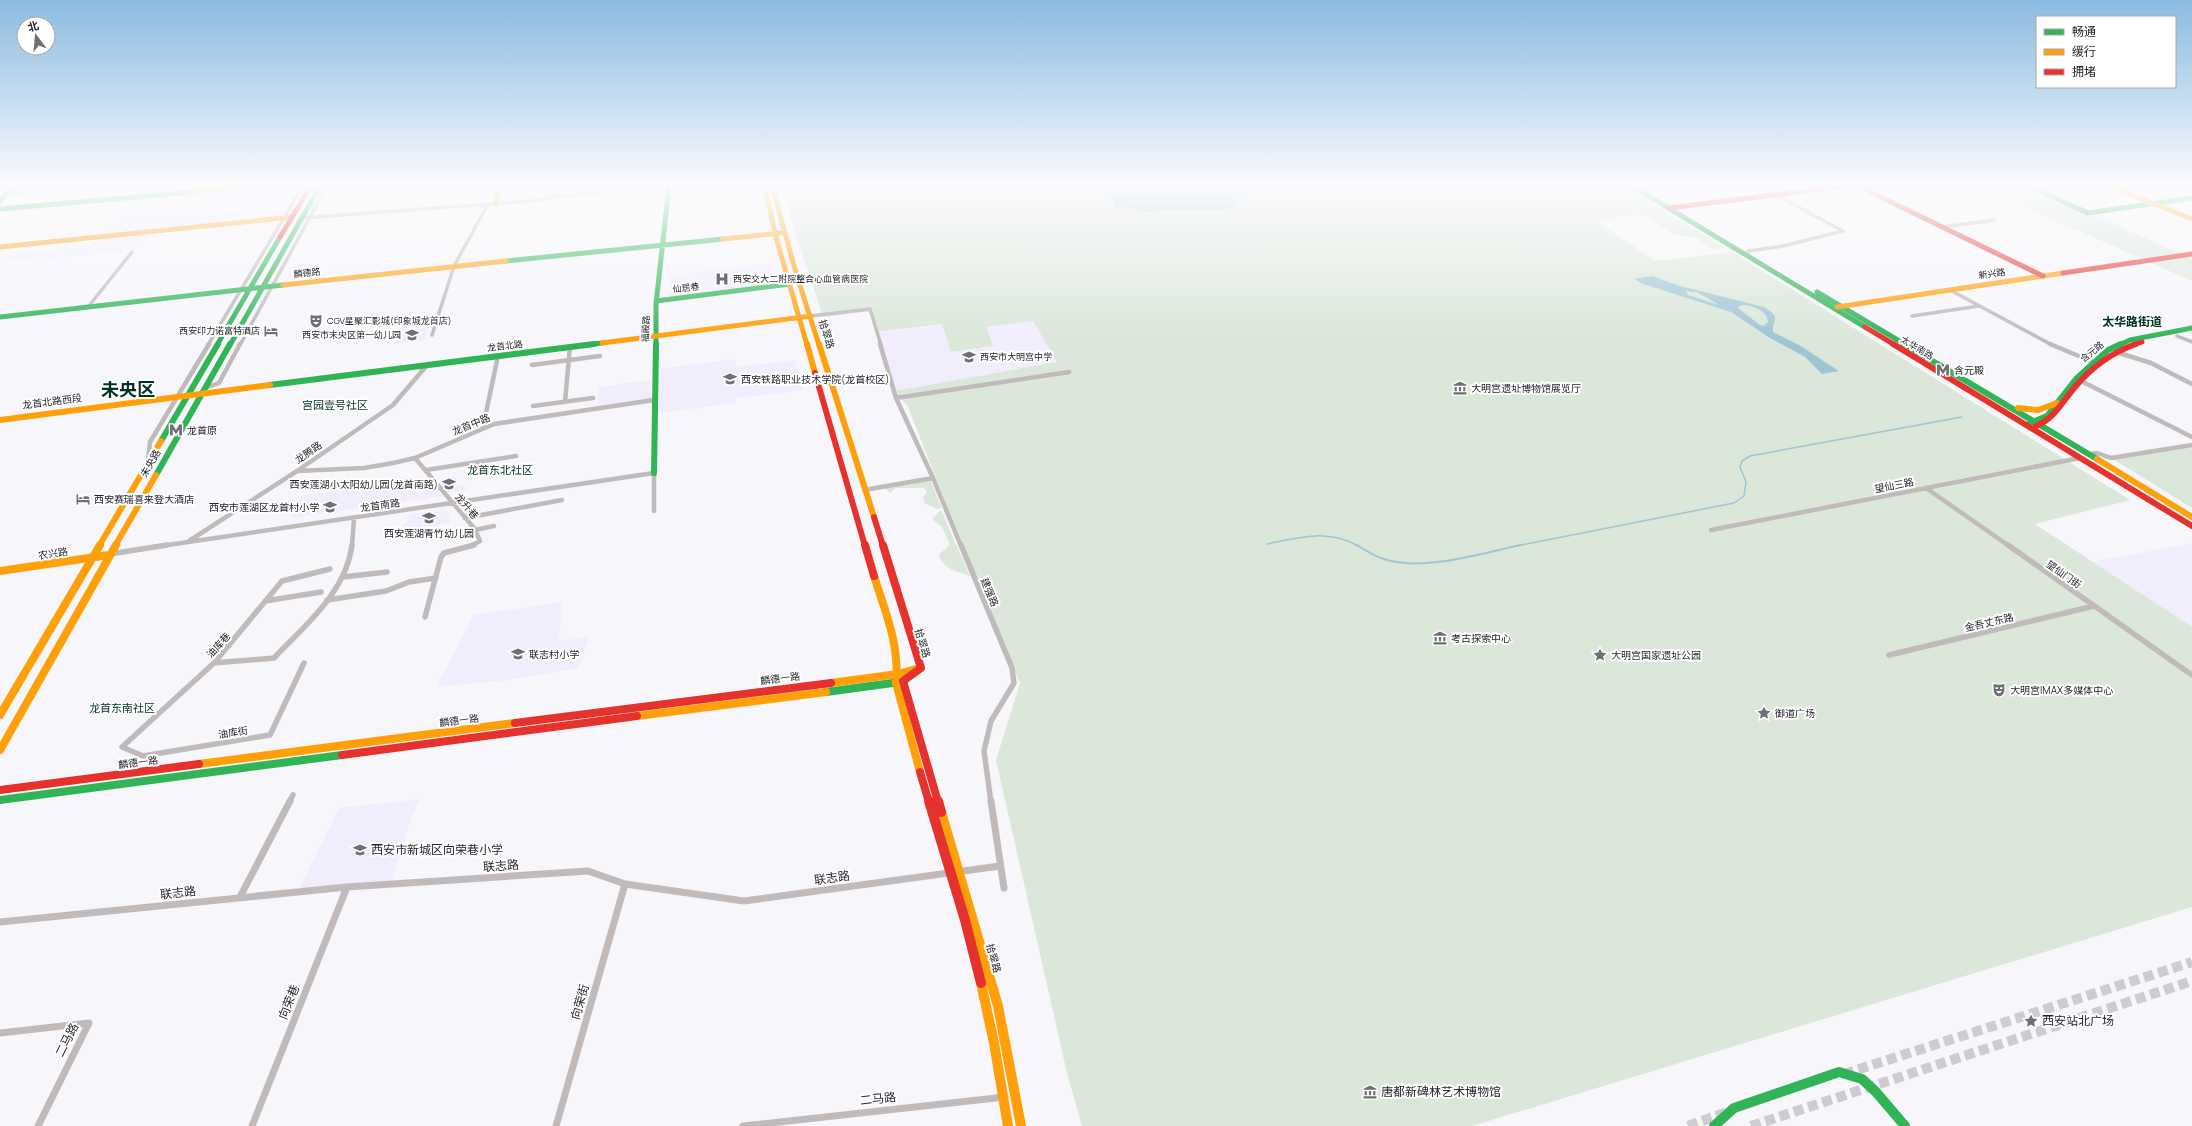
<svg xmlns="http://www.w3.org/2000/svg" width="2192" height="1126" font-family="Manrope,'Noto Sans SC',sans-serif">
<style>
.built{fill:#f1edfd}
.green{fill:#dae7d9}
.water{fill:#9fc5d4;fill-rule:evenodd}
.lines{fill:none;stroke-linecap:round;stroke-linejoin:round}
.stream-far1{stroke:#9fc5d4;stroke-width:1.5}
.stream{stroke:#9fc5d4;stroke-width:2}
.secondary-tunnel{stroke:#cdccd2;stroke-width:10;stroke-dasharray:10 5;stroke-linecap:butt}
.street-far3{stroke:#c0baba;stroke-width:3.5}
.street-far2{stroke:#c0baba;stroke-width:4.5}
.street-far1{stroke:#c0baba;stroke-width:5.5}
.street{stroke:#c0baba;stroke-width:7}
.fast-far3{stroke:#30b455;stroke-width:5}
.fast-far2{stroke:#30b455;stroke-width:6}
.fast-far1{stroke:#30b455;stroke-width:8}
.fast{stroke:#30b455;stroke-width:10}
.slow-far3{stroke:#ff9f0a;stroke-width:5}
.slow-far2{stroke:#ff9f0a;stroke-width:6}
.slow-far1{stroke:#ff9f0a;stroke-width:8}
.slow{stroke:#ff9f0a;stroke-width:10}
.jam-far3{stroke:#e5322d;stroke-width:5}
.jam-far2{stroke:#e5322d;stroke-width:6}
.jam-far1{stroke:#e5322d;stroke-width:8}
.jam{stroke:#e5322d;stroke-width:10}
.labels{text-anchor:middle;stroke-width:4;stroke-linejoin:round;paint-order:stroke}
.far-street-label{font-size:9px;fill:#26242c;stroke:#fff}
.far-poi-label{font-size:9px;fill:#26242c;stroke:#fff;text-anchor:start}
.street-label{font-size:10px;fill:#26242c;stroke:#fff}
.poi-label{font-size:10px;fill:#26242c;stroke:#fff;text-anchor:start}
.neighbourhood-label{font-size:11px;fill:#003221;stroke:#fff}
.far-district-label{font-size:12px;font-weight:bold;fill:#003221;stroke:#fff}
.near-poi-label{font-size:12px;fill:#26242c;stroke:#fff;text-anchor:start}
.near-street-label{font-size:12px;fill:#26242c;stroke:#fff}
.town-label{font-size:18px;font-weight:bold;fill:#003221;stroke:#fff}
</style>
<rect width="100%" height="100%" fill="#f7f6fb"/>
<path class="built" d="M 144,186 L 288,186 L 268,217 L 163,227 L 138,250 L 48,259 L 48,256 L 0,261 L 5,255 L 91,246 Z
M 772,263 L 776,284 L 670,297 L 670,275 Z
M 1033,321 L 1058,363 L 895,391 L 876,333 L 942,324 L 951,352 L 993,346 L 986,327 Z
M 428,327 L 425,340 L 395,344 L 400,331 Z
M 734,359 L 737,367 L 795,360 L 804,390 L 736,398 L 736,403 L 659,413 L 658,369 Z
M 650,380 L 651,400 L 598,408 L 599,387 Z
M 457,476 L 456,485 L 466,485 L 464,490 L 446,493 L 441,487 L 442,479 Z
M 428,477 L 443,496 L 289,518 L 301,496 Z
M 448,511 L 450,523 L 402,530 L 410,514 Z
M 2192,543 L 2192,627 L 2092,562 Z
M 562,602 L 559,641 L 590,637 L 578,668 L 508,680 L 436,687 L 474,615 Z
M 420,799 L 411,819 L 392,881 L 299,889 L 339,808 Z"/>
<path class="green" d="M 784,186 L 1623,186 L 1725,248 L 1713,249 L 1695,237 L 1676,235 L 1639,214 L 1596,221 L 1655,261 L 1732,252 L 2130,500 L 2035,524 L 2192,627 L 2192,907 L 1472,1126 L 1082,1126 L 1067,1073 L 996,760 L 1020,683 L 954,524 L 908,407 L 895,391 L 1057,362 L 1033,321 L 986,327 L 993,346 L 951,352 L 942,324 L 876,332 L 871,311 L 823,317 L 793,225 Z
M 1977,186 L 2028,186 L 2192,259 L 2192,281 Z
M 2192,447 L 2192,508 L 2113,459 Z
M 930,480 L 942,508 L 937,509 L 925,503 L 923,497 L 927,492 L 924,488 L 896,488 L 890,493 L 885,488 Z
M 941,510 L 970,576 C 957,571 944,570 939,555 L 950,544 L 942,527 L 932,519 Z"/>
<path class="water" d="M 1100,186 L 1268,186 L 1257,193 L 1237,197 L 1238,205 C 1217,215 1189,208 1166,210 C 1160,210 1153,212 1147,212 C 1133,212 1132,205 1115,208 L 1112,199 Z
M 1652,276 L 1680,286 L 1764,307 C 1783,319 1772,318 1773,332 L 1799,345 L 1839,371 L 1822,374 L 1805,357 L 1770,338 L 1731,312 L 1643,284 L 1634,279 ZM 1686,291 L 1697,292 L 1719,305 L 1688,295 ZM 1745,305 C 1754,306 1768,312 1768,322 L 1764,326 L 1760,325 L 1738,308 L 1739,306 Z"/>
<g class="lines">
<path class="stream-far1" d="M 1267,544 C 1299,537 1329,529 1358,546
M 1516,546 L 1734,503 L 1744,496 L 1746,482 L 1740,467 L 1742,461 L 1750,456 L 1962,417"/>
<path class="stream" d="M 1357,545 C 1366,551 1376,557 1387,560 C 1427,571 1481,553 1521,545"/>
<path class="secondary-tunnel" d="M 1844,1074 L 2192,962
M 1688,1126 L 1727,1112
M 1751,1126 L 2192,981"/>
<path class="street-far3" d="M 11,188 L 31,186
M 5,194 L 78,186
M 302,218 L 543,200 L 552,197 L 661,186
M 1942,227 L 1994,220
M 1748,251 L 1783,246 L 1843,231 L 1776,195
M 1950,290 L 2052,345
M 88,307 L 132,252
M 811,316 L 870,309 L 881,345
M 1912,316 L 1979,306
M 432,335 L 454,266 L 488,204
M 2177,336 L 2192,342
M 208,345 L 303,186
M 240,345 L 327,186"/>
<path class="street-far2" d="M 880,344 L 896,398 L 933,478 L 961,546
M 2050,344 L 2093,362
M 2116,352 L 2151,363 L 2192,384
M 532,365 L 600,356
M 2081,381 L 2192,437
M 205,388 L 219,383 L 240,344
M 896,398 L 1069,372
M 565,402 L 570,346
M 533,406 L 593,398
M 483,427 L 498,356
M 2091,454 L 2097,453 L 2111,458 L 2192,445
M 415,458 L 474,528 L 480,541 L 471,546
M 148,460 L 150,442 L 209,344
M 426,470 L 516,456
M 297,471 L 364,468 L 393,463 L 415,458 L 494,424 L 654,400
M 1926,488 L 2009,546
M 864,490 L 933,478
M 465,518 L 562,500
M 475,530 L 494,526
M 1711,530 L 2080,458
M 189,541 L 297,471 L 393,405 L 428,364
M 161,546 L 654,473 L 654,511
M 352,546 L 354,518"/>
<path class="street-far1" d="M 961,545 L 1012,668 L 1014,683 L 991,721 L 984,751 L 991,802
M 2008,545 L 2192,675
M 110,554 L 167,545
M 343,577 L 387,572
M 327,600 L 386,591 L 409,582 L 436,578
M 265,601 L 321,592
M 425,617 L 441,557 L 444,553 L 474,545
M 1889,655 L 2094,606
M 214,663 L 274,658 C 304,626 346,593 352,545
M 304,663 L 270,735 L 143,756 L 122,747 L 214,663 L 282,581 L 330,569
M 289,802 L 293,795"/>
<path class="street" d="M 991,801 L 1004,888
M 240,897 L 290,801
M 0,922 L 347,887 L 588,871 L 625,884 L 744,901 L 1000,866
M 0,1033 L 89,1023 L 38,1126
M 252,1126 L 347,887
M 556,1126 L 625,884
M 743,1126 L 1005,1097"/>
<path class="fast-far3" d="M 1632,186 L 1865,327
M 2029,186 L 2088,213 L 2192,198
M 0,201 L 13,186
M 0,209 L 192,192
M 506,261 L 723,239
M 1817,292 L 1906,345
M 656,301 L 790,284
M 0,317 L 283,285
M 217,345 L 280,237
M 230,345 L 320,186
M 586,345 L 602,343
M 656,345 L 656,304 L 669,186
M 2119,345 L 2130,340 L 2192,328"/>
<path class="fast-far2" d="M 1904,344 L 2097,459
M 270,385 L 594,344
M 2030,423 L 2047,416 L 2076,379 L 2108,350 L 2121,344
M 161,441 L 218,344
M 654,473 L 656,344
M 156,475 L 230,344"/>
<path class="fast-far1" d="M 826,692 L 900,682
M 0,800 L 342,755"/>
<path class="fast" d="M 1714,1126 L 1734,1108 L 1839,1072 L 1862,1079 L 1876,1092 L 1905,1126"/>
<path class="slow-far3" d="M 765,186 L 775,234 L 807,345
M 772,186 L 796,273 L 819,345
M 2110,186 L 2192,219
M 192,192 L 253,186
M 495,204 L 500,186
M 723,239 L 780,233
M 0,247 L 292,217
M 283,285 L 506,261
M 1837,307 L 2063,273
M 602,343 L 811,316"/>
<path class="slow-far2" d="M 807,344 L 815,373
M 819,344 L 874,517
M 2018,408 L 2038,410 L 2057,403
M 0,420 L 270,385
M 2097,459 L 2192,517
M 99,546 L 161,441
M 115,546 L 156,475"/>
<path class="slow-far1" d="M 0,571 L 109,555
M 874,576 C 885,611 900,646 896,683 L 920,772
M 831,683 L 898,674 L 916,669
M 0,715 L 100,545
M 637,716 L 826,692
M 0,750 L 116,545
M 199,764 L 515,723"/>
<path class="slow" d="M 941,812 L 998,1006 L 1021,1126
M 981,983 L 994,1043 L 1008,1126"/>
<path class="jam-far3" d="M 1858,186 L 2043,276
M 1669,208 L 1845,186
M 280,237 L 311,186
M 2063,273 L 2192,254
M 1865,327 L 1895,345
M 2133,345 L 2142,342"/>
<path class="jam-far2" d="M 1893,344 L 2192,526
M 815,373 L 865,546
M 2036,426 C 2055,418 2062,402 2075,387 C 2091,368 2113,352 2136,344
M 874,517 L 883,546"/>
<path class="jam-far1" d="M 865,545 L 874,576
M 883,545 L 921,668 L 903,681 L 938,802
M 515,723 L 831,683
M 342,755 L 637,716
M 920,772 L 929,802
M 0,790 L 199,764"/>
<path class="jam" d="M 929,801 L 965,920 L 981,983
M 938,801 L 941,812"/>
</g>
<linearGradient id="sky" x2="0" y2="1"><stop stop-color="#8bbbe0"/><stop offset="0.54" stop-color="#fbfbfd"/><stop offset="1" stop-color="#fbfbfd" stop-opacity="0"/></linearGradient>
<rect width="2192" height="343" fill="url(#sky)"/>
<defs>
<g id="hospital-bare" transform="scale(1.08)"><path d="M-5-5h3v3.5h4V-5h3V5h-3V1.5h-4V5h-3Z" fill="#6f6e74" stroke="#fff" stroke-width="2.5" paint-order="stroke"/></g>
<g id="theatre-bare" transform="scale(1.08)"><path d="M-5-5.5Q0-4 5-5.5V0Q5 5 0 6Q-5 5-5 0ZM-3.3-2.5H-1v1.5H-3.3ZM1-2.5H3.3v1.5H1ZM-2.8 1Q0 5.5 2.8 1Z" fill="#6f6e74" stroke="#fff" stroke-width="2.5" paint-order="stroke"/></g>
<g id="hotel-bare" transform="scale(1.08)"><path d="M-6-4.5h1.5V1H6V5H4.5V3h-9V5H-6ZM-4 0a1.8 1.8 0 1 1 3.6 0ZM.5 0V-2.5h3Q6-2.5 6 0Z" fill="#6f6e74" stroke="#fff" stroke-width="2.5" paint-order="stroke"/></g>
<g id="school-bare" transform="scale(1.08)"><path d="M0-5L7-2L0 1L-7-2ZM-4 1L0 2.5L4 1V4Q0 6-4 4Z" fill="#6f6e74" stroke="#fff" stroke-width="2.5" paint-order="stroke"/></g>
<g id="metro-bare" transform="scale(1.08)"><path d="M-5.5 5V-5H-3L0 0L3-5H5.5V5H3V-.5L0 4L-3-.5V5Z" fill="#6f6e74" stroke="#fff" stroke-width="2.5" paint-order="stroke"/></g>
<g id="university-bare" transform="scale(1.08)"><path d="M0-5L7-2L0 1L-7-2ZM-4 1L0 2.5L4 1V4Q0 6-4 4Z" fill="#6f6e74" stroke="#fff" stroke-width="2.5" paint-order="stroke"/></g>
<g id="museum-bare" transform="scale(1.08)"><path d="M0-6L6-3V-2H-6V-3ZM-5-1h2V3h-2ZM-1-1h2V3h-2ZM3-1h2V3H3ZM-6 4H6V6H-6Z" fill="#6f6e74" stroke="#fff" stroke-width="2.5" paint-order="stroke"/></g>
<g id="sight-bare" transform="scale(1.08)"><path d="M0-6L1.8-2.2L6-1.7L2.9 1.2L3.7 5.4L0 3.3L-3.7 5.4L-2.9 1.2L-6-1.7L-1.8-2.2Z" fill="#6f6e74" stroke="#fff" stroke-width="2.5" paint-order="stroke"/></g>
</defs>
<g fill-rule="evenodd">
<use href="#hospital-bare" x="722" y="279"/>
<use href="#theatre-bare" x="316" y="321"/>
<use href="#hotel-bare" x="271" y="331"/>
<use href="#school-bare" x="412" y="335"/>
<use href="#school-bare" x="969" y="357"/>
<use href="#metro-bare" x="1943" y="370"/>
<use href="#university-bare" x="730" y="379"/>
<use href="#museum-bare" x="1460" y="388"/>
<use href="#metro-bare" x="176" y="430"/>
<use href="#school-bare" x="449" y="484"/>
<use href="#hotel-bare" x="83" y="499"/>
<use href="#school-bare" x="330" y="507"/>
<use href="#school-bare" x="429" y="518"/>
<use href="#museum-bare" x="1440" y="638"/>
<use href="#school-bare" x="518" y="654"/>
<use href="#sight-bare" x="1600" y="655"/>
<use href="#theatre-bare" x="1999" y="690"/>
<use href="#sight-bare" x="1764" y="713"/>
<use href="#school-bare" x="360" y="850"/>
<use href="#sight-bare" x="2031" y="1021"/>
<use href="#museum-bare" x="1370" y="1092"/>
</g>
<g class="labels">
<g class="far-street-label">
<text transform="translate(307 273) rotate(-6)" y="3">麟德路</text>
<text transform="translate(1992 274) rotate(-8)" y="3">新兴路</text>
<text transform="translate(686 288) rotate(-7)" y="3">仙居巷</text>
<text transform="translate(646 329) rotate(-88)" y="3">福殿路</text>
<text transform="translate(505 346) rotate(-7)" y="3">龙首北路</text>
<text transform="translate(1917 348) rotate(31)" y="3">太华南路</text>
<text transform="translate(2092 352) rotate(-39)" y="3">含元路</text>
</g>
<g class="far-poi-label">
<text x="733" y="282">西安交大二附院整合心血管病医院</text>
<text x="327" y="324">CGV星聚汇影城(印象城龙首店)</text>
<text x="260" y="334" text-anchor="end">西安印力诺富特酒店</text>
<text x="401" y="338" text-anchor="end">西安市未央区第一幼儿园</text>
<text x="980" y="360">西安市大明宫中学</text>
</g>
<g class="street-label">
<text transform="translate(827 334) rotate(73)" y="4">拾翠路</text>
<text transform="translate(52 401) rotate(-7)" y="4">龙首北路西段</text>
<text transform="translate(471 424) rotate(-22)" y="4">龙首中路</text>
<text transform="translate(308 452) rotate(-35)" y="4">龙腾路</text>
<text transform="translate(150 463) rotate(-60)" y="4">未央路</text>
<text transform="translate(1894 485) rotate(-11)" y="4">望仙三路</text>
<text transform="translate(380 505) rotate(-8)" y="4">龙首南路</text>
<text transform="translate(467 506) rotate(49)" y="4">龙升巷</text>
<text transform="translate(53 553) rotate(-9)" y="4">农兴路</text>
<text transform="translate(2064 574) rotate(35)" y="4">望仙门街</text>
<text transform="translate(990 592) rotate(67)" y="4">建强路</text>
<text transform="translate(1989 622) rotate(-13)" y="4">金吾丈东路</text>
<text transform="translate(923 643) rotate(73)" y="4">拾翠路</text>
<text transform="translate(218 645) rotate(-48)" y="4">油库巷</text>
<text transform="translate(780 678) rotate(-7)" y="4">麟德一路</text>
<text transform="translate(459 720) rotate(-7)" y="4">麟德一路</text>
<text transform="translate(233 732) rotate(-9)" y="4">油库街</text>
<text transform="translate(138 762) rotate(-7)" y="4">麟德一路</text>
<text transform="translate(994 958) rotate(74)" y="4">拾翠路</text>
</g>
<g class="poi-label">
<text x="1954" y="374">含元殿</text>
<text x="741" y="383">西安铁路职业技术学院(龙首校区)</text>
<text x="1471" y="392">大明宫遗址博物馆展览厅</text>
<text x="187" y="434">龙首原</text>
<text x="438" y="488" text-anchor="end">西安莲湖小太阳幼儿园(龙首南路)</text>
<text x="94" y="503">西安赛瑞喜来登大酒店</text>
<text x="319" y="511" text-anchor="end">西安市莲湖区龙首村小学</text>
<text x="429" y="537" text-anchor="middle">西安莲湖青竹幼儿园</text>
<text x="1451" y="642">考古探索中心</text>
<text x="529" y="658">联志村小学</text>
<text x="1611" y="659">大明宫国家遗址公园</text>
<text x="2010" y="694">大明宫IMAX多媒体中心</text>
<text x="1775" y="717">御道广场</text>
</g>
<g class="neighbourhood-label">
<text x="335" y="409">宫园壹号社区</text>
<text x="500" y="474">龙首东北社区</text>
<text x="122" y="712">龙首东南社区</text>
</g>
<g class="far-district-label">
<text x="2132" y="326">太华路街道</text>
</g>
<g class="near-poi-label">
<text x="371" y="854">西安市新城区向荣巷小学</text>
<text x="2042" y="1025">西安站北广场</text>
<text x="1381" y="1096">唐都新碑林艺术博物馆</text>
</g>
<g class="near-street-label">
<text transform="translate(501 866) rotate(-4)" y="4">联志路</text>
<text transform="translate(832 878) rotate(-8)" y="4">联志路</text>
<text transform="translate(178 893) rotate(-6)" y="4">联志路</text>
<text transform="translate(289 1002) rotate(-68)" y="4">向荣巷</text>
<text transform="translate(580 1002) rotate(-74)" y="4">向荣街</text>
<text transform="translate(67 1040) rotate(-63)" y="4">二马路</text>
<text transform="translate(878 1099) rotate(-6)" y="4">二马路</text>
</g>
<g class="town-label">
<text x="128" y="396">未央区</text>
</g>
</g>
<rect x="2036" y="16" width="140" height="72" fill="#ffffff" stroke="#a8a7ab"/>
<rect x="2044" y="29" width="20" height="6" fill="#30b455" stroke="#a8a7ab"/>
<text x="2072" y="36" font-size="12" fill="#26242c">畅通</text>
<rect x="2044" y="49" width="20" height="6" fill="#ff9f0a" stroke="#a8a7ab"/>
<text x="2072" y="56" font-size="12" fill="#26242c">缓行</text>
<rect x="2044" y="69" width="20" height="6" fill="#e5322d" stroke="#a8a7ab"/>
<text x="2072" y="76" font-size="12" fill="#26242c">拥堵</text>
<g transform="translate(36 36) rotate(344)"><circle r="19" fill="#ffffff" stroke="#a8a7ab"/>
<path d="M0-3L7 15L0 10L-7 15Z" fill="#6f6e74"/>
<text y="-6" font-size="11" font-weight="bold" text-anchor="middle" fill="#26242c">北</text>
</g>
</svg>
